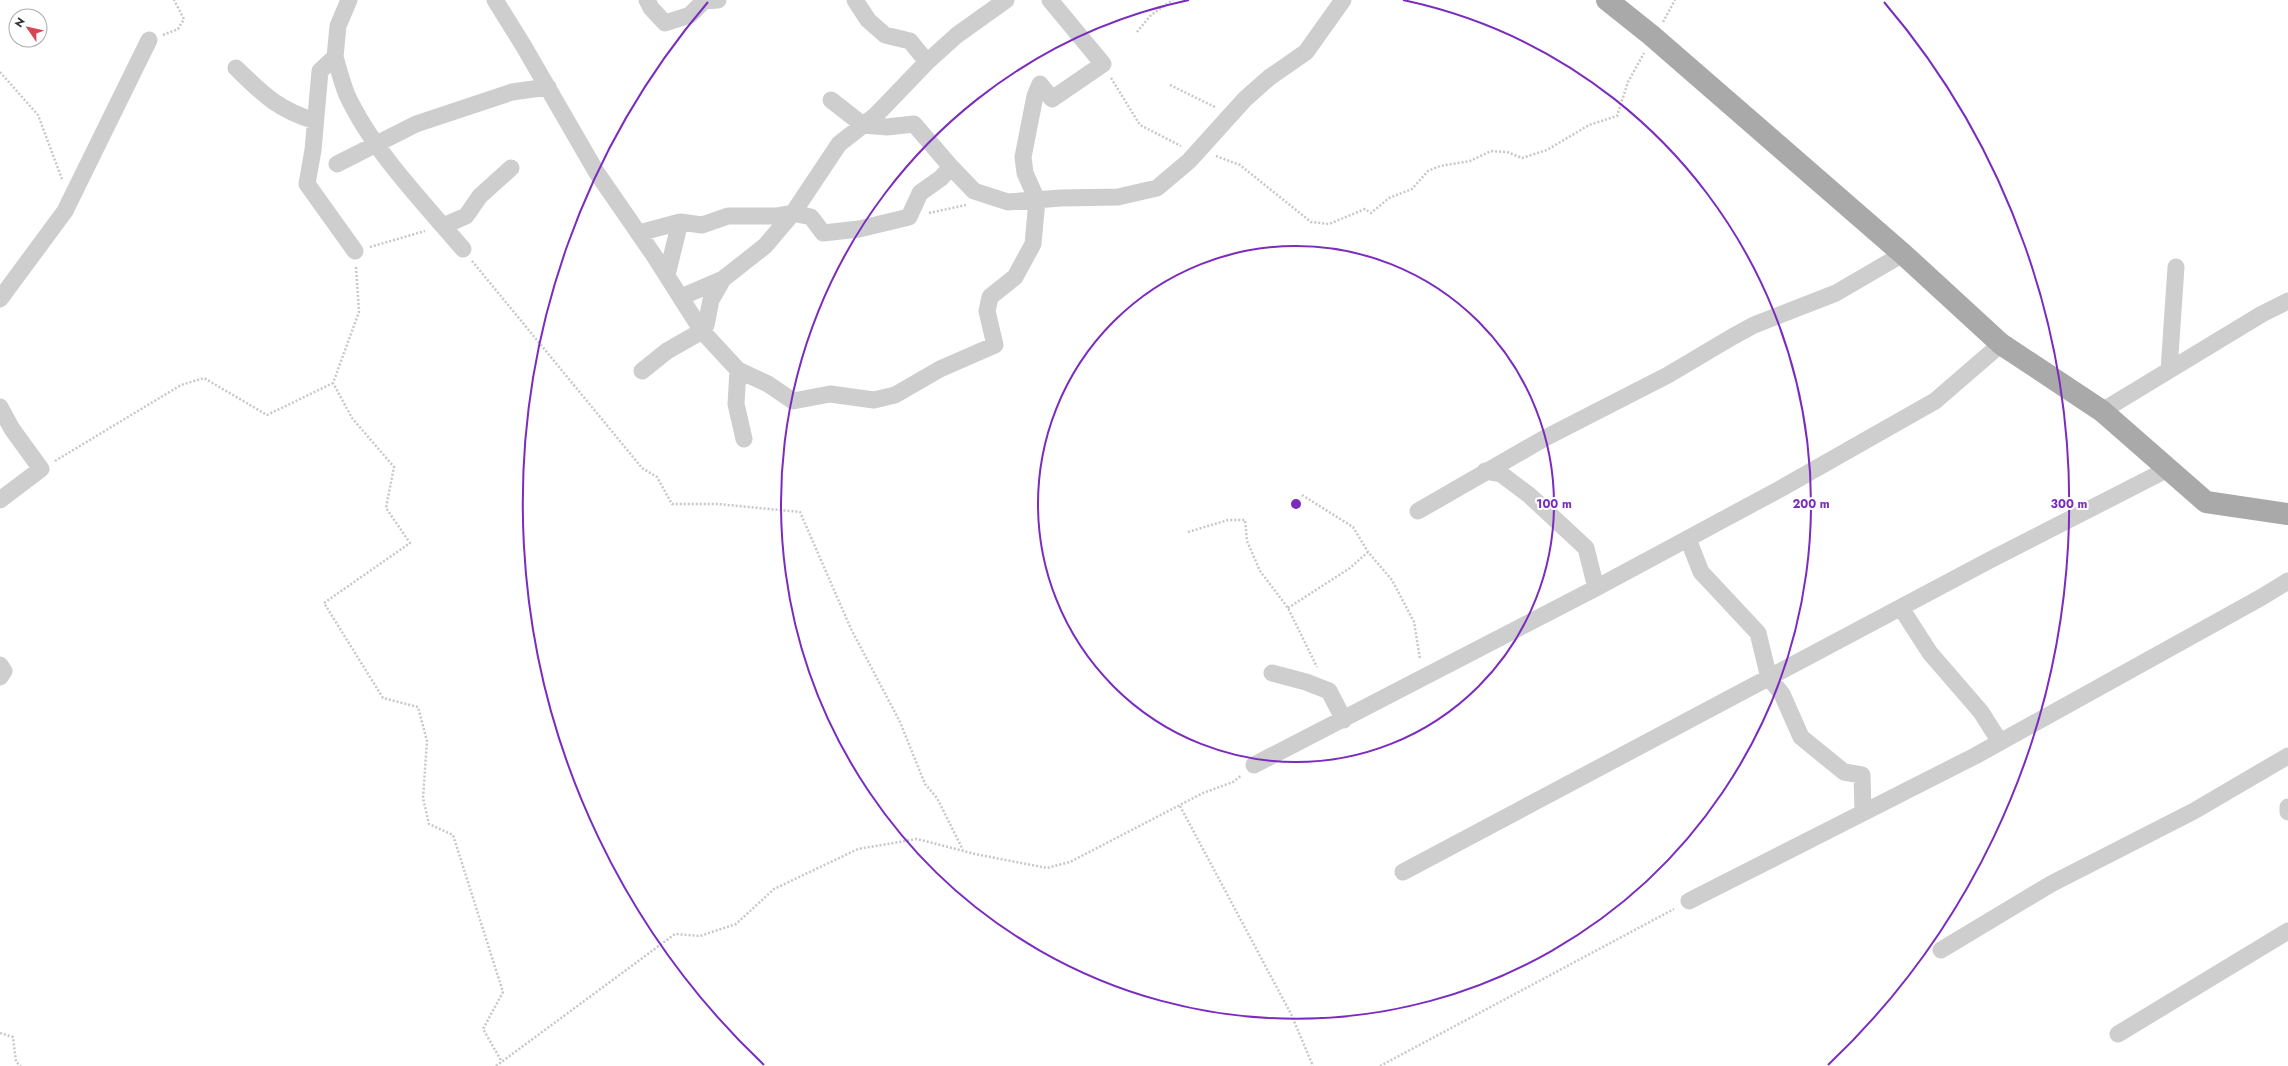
<svg xmlns="http://www.w3.org/2000/svg" width="2288" height="1066" font-family="Jost,sans-serif">
<style>
.lines{fill:none;stroke-linecap:round;stroke-linejoin:round}
.path{stroke:#c8c8c8;stroke-width:2.5;stroke-dasharray:2 2;stroke-linecap:butt}
.minor{stroke:#cecece;stroke-width:17}
.major{stroke:#a9a9a9;stroke-width:22}
.ring{fill:none;stroke:#7b2cbf;stroke-width:2}
.centre{fill:#7b2cbf;stroke:#fff;stroke-width:2}
.ring-label{font-size:12px;text-anchor:middle;font-weight:bold;fill:#7b2cbf;stroke:#fff;stroke-width:4;stroke-linejoin:round;paint-order:stroke}
</style>
<rect width="100%" height="100%" fill="#fff"/>
<g class="lines">
<path class="path" d="M 1663,22 L 1675,0
M 1137,32 L 1151,15 L 1173,0
M 163,35 L 178,29 L 184,19 L 174,0
M 0,72 L 38,115 L 62,179
M 1111,78 L 1140,125 L 1181,146
M 1170,85 L 1215,107
M 1216,156 L 1240,165 L 1311,222 L 1329,224 L 1365,209 L 1371,213 L 1389,198 L 1412,189 L 1428,171 L 1440,166 L 1470,161 L 1491,151 L 1507,152 L 1522,158 L 1547,150 L 1589,125 L 1617,116 L 1628,82 L 1644,53
M 929,213 L 966,205
M 370,247 L 425,231
M 472,261 L 642,468 L 657,477 L 672,504 L 718,504 L 800,512 L 851,629 L 900,722 L 925,784 L 937,798 L 963,850
M 356,267 L 359,312 L 333,383 L 352,418 L 394,467 L 386,508 L 410,543 L 324,603 L 383,698 L 418,707 L 427,741 L 423,798 L 429,824 L 453,835 L 503,992 L 483,1029 L 502,1062
M 55,461 L 181,385 L 204,378 L 267,415 L 333,383
M 1302,495 L 1353,527 L 1368,552 L 1392,580 L 1414,622 L 1420,659
M 1188,532 L 1228,520 L 1245,520 L 1247,541 L 1260,571 L 1288,608 L 1317,667
M 1288,608 L 1350,568 L 1368,552
M 1180,806 L 1291,1014 L 1313,1066
M 0,1033 L 13,1037 L 16,1062 L 21,1066
M 496,1066 L 675,934 L 700,936 L 736,924 L 774,889 L 858,849 L 917,839 L 975,854 L 1047,868 L 1070,862 L 1203,793 L 1233,782 L 1242,775
M 1380,1066 L 1674,909"/>
<path class="minor" d="M 495,0 L 523,45 L 597,173 L 653,254 L 702,331 L 667,351 L 642,371
M 647,0 L 651,8 L 665,23 L 690,15 L 704,1 L 718,0
M 855,0 L 868,20 L 885,35 L 910,41 L 927,62
M 335,57 L 338,26 L 349,0
M 236,68 C 264,95 277,109 315,121
M 337,164 L 416,124 L 512,92 L 548,87
M 951,167 L 974,191 L 1008,202 L 1061,198 L 1118,197 L 1157,188 L 1189,161 L 1245,99 L 1270,77 L 1306,52 L 1343,0
M 680,222 L 702,225 L 728,216 L 776,216 L 793,213 L 839,144 L 876,115 L 927,62 L 957,35 L 1006,0
M 443,226 L 466,216 L 480,196 L 511,168
M 639,233 L 680,222 L 667,275
M 355,251 L 307,184 L 313,150 L 320,71 L 335,57 C 339,70 342,83 347,95 C 373,151 423,202 463,249
M 723,279 L 711,300 L 706,325 L 702,331 L 738,370 L 736,404 L 744,439
M 681,297 L 723,279 L 765,246 L 793,213 L 811,217 L 823,233 L 859,229 L 909,217 L 920,193 L 941,178 L 951,167 L 914,124 L 887,127 L 863,125 L 831,100
M 0,299 L 65,211 L 149,40
M 738,370 L 768,384 L 793,401 L 830,394 L 874,400 L 895,395 L 940,369 L 995,345 L 987,311 L 990,297 L 1015,277 L 1033,244 L 1037,200 L 1025,173 L 1023,157 L 1035,96 L 1040,84 L 1052,99 L 1103,64 L 1050,0
M 2169,370 L 2176,267
M 0,407 L 12,429 L 41,469 L 0,500
M 2102,411 L 2262,314 L 2288,301
M 1485,471 L 1501,474 L 1529,495 L 1586,548 L 1596,588
M 1418,511 L 1545,438 L 1668,375 L 1732,337 L 1754,325 L 1836,293 L 1903,254
M 1688,539 L 1701,572 L 1758,633 L 1769,678 L 1782,694 L 1801,737 L 1844,772 L 1862,775 L 1863,811
M 1901,608 L 1930,653 L 1981,712 L 2000,742
M 0,665 L 4,671 L 0,677
M 1272,673 L 1306,682 L 1329,691 L 1344,720
M 1254,765 L 1596,588 L 1780,489 L 1935,401 L 2001,344
M 2288,807 L 2288,812
M 1403,872 L 1990,560 L 2168,469
M 1689,901 L 1975,756 L 2262,597 L 2288,581
M 1941,950 L 2051,884 L 2194,811 L 2288,756
M 2118,1034 L 2288,931"/>
<path class="major" d="M 1607,0 L 1651,35 L 1903,254 L 2001,344 L 2102,411 L 2206,502 L 2288,514"/>
</g>
<g class="ring">
<circle cx="1296" cy="504" r="258"/>
<path d="M1403 0A515 515 0 1 1 1189 0"/>
<path d="M764 1065A773 773 0 0 1 708 2M1884 2A773 773 0 0 1 1828 1065"/>
</g>
<circle cx="1296" cy="504" r="6" class="centre"/>
<g class="ring-label">
<text x="1554" y="508">100 m</text>
<text x="1811" y="508">200 m</text>
<text x="2069" y="508">300 m</text>
</g>
<g transform="translate(28 28) rotate(304)"><circle r="19" fill="#ffffff" stroke="#adadad"/>
<path d="M0-3L7 15L0 10L-7 15Z" fill="#d44651"/>
<text y="-6" font-size="11" font-weight="bold" text-anchor="middle" fill="#313131">N</text>
</g>
</svg>
